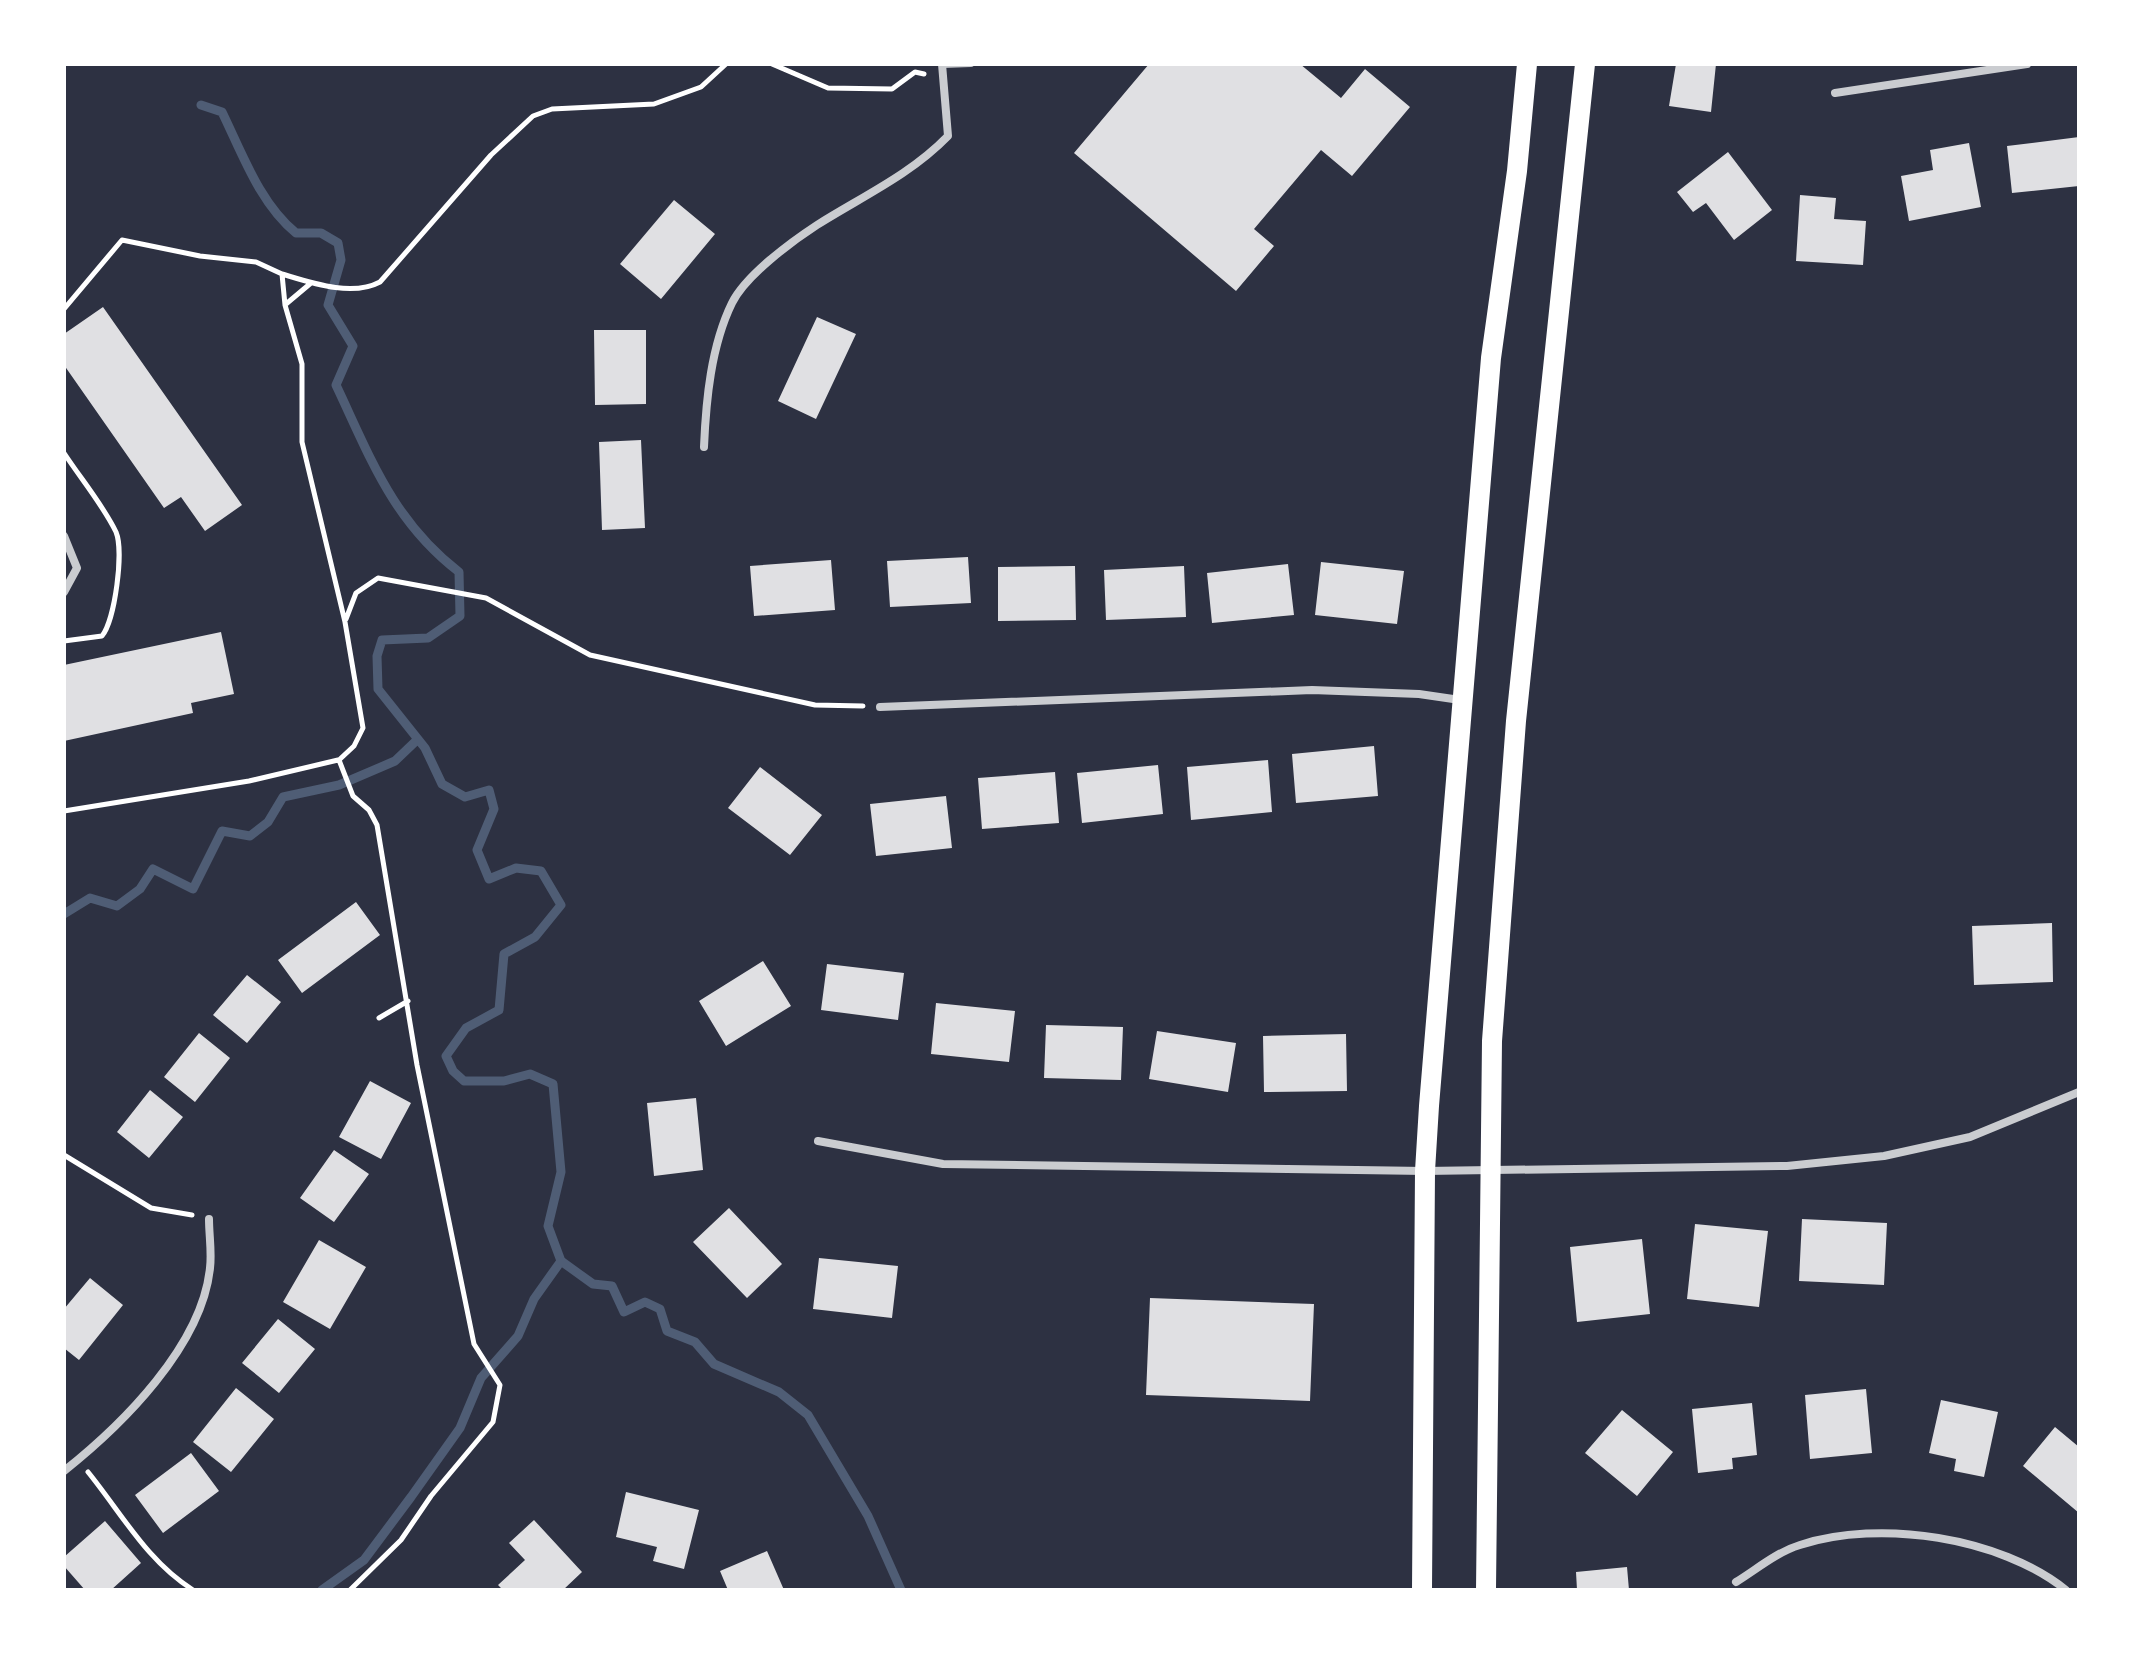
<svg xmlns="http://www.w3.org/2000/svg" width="2143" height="1654" font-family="'Nunito Sans',sans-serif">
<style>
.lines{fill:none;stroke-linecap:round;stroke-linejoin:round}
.stream{stroke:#4f5d75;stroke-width:9}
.building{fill:#e0e0e3}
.path{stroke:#fff;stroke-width:5}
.service{stroke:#caccd0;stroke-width:6}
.minor{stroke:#caccd0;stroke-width:8}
.primary{stroke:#fff;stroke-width:20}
</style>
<rect width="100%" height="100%" fill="#2d3142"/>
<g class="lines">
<path class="stream" d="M 201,105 L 222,112 C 242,153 260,204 296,233 L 321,233 L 338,243 L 341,260 L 328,305 L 353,346 L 336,385 C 371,459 393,521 459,572 L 460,616 L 428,638 L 382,640 L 377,656 L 378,689 L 425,748 L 442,784 L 465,797 L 489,790 L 494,809 L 477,850 L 489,879 L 516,868 L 541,871 L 561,905 L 535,937 L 504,954 L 499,1010 L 466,1028 L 446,1056 L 453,1071 L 464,1081 L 504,1081 L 530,1074 L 553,1084 L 561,1172 L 548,1226 L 561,1261 L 593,1284 L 612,1286 L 624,1312 L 645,1302 L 660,1309 L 667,1331 L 695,1342 L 714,1364 L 779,1392 L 808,1415 L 868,1516 L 901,1590
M 64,914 L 90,898 L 117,906 L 140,889 L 153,869 L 193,889 L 222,831 L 250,836 L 268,822 L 283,797 L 339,785 L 395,761 L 418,739
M 322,1590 L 364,1560 L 411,1497 L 460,1428 L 481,1378 L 518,1336 L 534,1299 L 561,1261"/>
</g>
<path class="building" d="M 1149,64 L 1300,64 L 1341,98 L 1365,69 L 1410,107 L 1352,176 L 1321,150 L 1254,229 L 1274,246 L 1236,291 L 1074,153 Z
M 1676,64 L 1716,64 L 1711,112 L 1669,106 Z
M 2079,137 L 2079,186 L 2012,193 L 2007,146 Z
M 1969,143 L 1981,207 L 1909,221 L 1901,176 L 1933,170 L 1930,150 Z
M 1728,152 L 1772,210 L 1734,240 L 1706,203 L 1693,212 L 1677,192 Z
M 1800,195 L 1836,198 L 1834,219 L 1866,221 L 1863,265 L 1796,261 Z
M 674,200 L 715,234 L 661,299 L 620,264 Z
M 103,307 L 242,505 L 205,531 L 181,497 L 164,508 L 64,365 L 64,334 Z
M 817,317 L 856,334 L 816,419 L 778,401 Z
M 594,330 L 646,330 L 646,404 L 595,405 Z
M 641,440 L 645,528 L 602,530 L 599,442 Z
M 968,557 L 971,603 L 890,607 L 887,561 Z
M 831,560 L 835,610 L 754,616 L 750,566 Z
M 1321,562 L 1404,571 L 1397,624 L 1315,615 Z
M 1288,564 L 1294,615 L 1212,623 L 1207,573 Z
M 1075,566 L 1076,620 L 998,621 L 998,567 Z
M 1184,566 L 1186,617 L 1106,620 L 1104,570 Z
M 221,632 L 234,694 L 191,703 L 193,713 L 64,741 L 64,665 Z
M 1374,746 L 1378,796 L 1296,803 L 1292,754 Z
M 1268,760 L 1272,812 L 1191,820 L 1187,767 Z
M 1158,765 L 1163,814 L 1082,823 L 1077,773 Z
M 760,767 L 822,815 L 790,855 L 728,808 Z
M 1055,772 L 1059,823 L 982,829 L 978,778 Z
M 946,796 L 952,848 L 876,856 L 870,804 Z
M 356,902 L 380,935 L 302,993 L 278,960 Z
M 2052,923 L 2053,982 L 1974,985 L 1972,926 Z
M 763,961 L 791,1006 L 726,1046 L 699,1001 Z
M 827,964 L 904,973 L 898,1020 L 821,1010 Z
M 247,975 L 281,1002 L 247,1043 L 213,1015 Z
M 936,1003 L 1015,1011 L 1009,1062 L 931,1054 Z
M 1046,1025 L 1123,1027 L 1121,1080 L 1044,1078 Z
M 1157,1031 L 1236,1043 L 1228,1092 L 1149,1079 Z
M 199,1033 L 230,1058 L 195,1102 L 164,1077 Z
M 1346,1034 L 1347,1091 L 1264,1092 L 1263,1036 Z
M 370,1081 L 411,1103 L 381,1159 L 339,1137 Z
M 150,1090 L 183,1117 L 149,1158 L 117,1132 Z
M 696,1098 L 703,1170 L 654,1176 L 647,1103 Z
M 334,1150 L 369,1174 L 334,1222 L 300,1198 Z
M 729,1208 L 782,1264 L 747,1298 L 693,1242 Z
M 1802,1219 L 1887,1223 L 1884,1285 L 1799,1281 Z
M 1695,1224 L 1768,1231 L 1759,1307 L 1687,1299 Z
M 1642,1239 L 1650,1314 L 1577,1322 L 1570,1247 Z
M 319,1240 L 366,1267 L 330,1329 L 283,1302 Z
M 819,1258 L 898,1266 L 892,1318 L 813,1309 Z
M 90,1278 L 123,1305 L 79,1360 L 64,1348 L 64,1309 Z
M 1150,1298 L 1314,1304 L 1310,1401 L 1146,1395 Z
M 278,1319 L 315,1349 L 279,1393 L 242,1363 Z
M 236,1388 L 274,1419 L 231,1472 L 193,1442 Z
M 1866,1389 L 1872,1453 L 1810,1459 L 1805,1395 Z
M 1941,1400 L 1998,1412 L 1984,1477 L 1954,1471 L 1956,1459 L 1929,1453 Z
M 1752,1403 L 1757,1455 L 1732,1458 L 1733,1469 L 1698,1473 L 1692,1409 Z
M 1622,1410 L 1673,1452 L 1637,1496 L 1585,1453 Z
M 2055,1427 L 2079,1447 L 2079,1513 L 2023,1466 Z
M 191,1453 L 219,1491 L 163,1533 L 135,1495 Z
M 626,1492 L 699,1510 L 684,1569 L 653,1561 L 657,1547 L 616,1537 Z
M 534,1520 L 582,1572 L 563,1590 L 503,1590 L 498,1585 L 525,1560 L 509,1543 Z
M 105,1521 L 141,1563 L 111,1590 L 85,1590 L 64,1566 L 64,1557 Z
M 767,1551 L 784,1590 L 728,1590 L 720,1571 Z
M 1627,1567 L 1629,1590 L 1577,1590 L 1576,1572 Z"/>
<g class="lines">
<path class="path" d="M 772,64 L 828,88 L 892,89 L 915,72 L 924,74
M 282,274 C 312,283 352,297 380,282 L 491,155 L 533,116 L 552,109 L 654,104 L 701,87 L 726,64
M 286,304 L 311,283
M 64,309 L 122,240 L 200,256 L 256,262 L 282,274 L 285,305 L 302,364 L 302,442 L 345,622 L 363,728 L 354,746 L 339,760 L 353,796 L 369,810 L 377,825 L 417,1065 L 474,1344 L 500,1385 L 493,1422 L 431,1496 L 401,1540 L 350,1590
M 64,453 C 81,479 103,505 116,532 C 124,551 115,620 102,636 L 64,641
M 346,619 L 356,593 L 378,578 L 486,598 L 590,655 L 815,705 L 863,706
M 64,811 L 249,781 L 338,760
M 379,1018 L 408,1001
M 64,1155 L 151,1208 L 192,1215
M 88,1472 C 122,1514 147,1561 193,1590"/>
<path class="service" d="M 942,65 L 971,64"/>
<path class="minor" d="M 1835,93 L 2027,64
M 704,447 C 706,400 711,346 732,303 C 746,275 791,242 817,225 C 863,196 910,175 948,136 L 942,64
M 64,536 L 77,568 L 64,592
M 880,707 L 1312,690 L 1419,694 L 1460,700
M 818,1141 L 943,1164 L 1425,1171 L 1787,1166 L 1884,1156 L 1970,1137 L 2079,1092
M 64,1471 C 122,1425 202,1346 210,1268 C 212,1252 209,1235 209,1219
M 1736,1582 C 1757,1569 1777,1552 1800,1545 C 1880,1519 2000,1537 2066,1590"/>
<path class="primary" d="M 1422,1590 L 1425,1171 L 1429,1106 L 1491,358 L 1517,171 L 1527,64
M 1486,1590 L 1492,1041 L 1516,721 L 1585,64"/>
</g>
<rect width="2143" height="1654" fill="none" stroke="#ffffff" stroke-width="132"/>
</svg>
